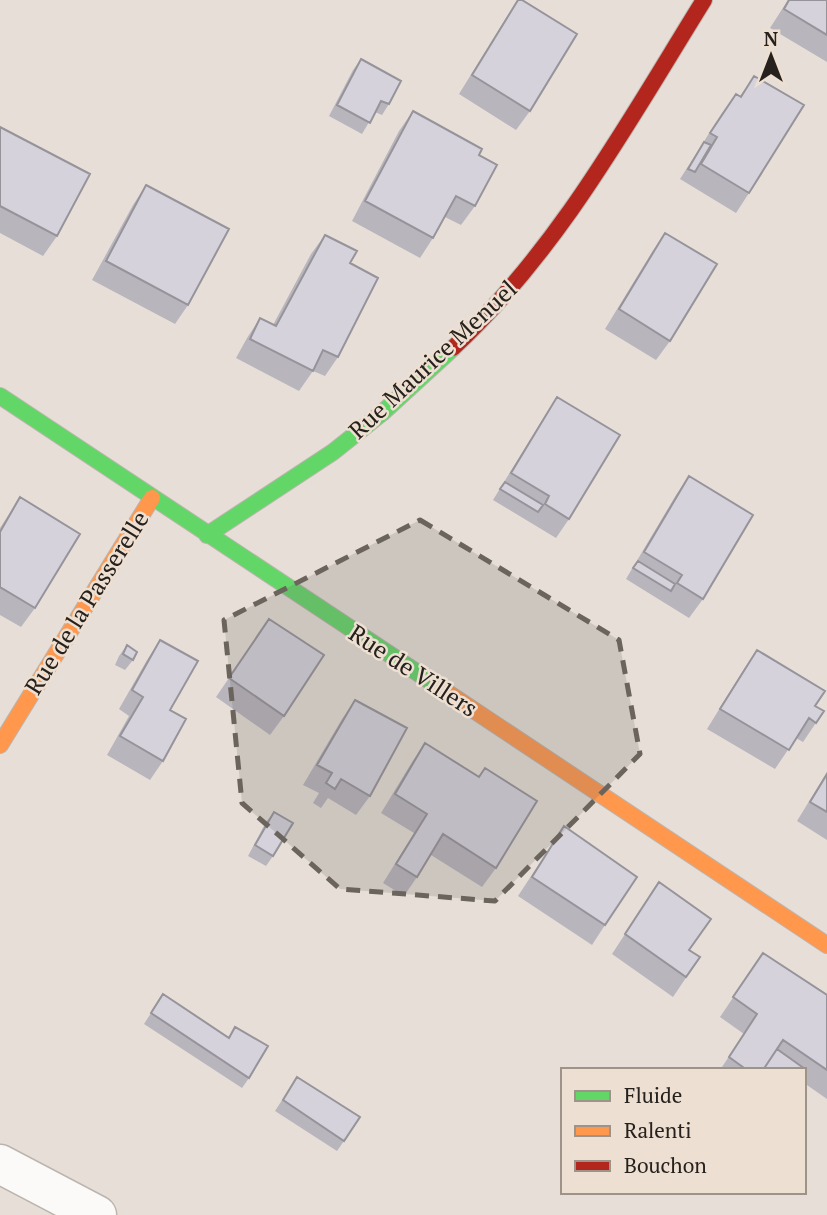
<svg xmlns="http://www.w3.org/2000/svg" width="827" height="1215" font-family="'PT Serif',serif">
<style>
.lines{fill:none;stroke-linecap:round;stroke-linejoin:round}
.street-casing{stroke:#bcb5af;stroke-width:41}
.fast-casing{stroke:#bcb5af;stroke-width:18}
.slow-casing{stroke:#bcb5af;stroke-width:18}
.jam-casing{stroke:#bcb5af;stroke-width:18}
.street{stroke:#fbfaf9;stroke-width:38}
.fast{stroke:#63d668;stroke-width:16}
.slow{stroke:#ff974d;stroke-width:16}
.jam{stroke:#b3261e;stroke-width:16}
.wall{fill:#b8b5bd}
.building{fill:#d6d2dc;stroke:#96939a;stroke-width:2}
.marked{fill:#6a645d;fill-opacity:0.2;stroke:#6a645d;stroke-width:5;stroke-dasharray:14 9;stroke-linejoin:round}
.labels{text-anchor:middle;stroke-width:5;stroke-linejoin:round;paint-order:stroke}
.street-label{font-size:24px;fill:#26211c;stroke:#eddfd1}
</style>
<rect width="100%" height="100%" fill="#e7dfd7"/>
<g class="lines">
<g class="street-casing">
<path id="street" d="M 0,1164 L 97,1215"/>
</g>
<g class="fast-casing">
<path id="fast" d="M 0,396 L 442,689
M 207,535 L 333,452 L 382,413 L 453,348"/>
</g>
<g class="slow-casing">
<path id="slow" d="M 442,689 L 827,945
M 0,745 L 152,498"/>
</g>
<g class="jam-casing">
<path id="jam" d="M 453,348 C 559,249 628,122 704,0"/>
</g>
<use href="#street" class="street"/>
<use href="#fast" class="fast"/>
<use href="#slow" class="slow"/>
<use href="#jam" class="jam"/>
</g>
<path class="wall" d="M 518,0 L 530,111 L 516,130 L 459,94 L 506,18 Z
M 788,0 L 827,0 L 827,62 L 770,28 Z
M 361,59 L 389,104 L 382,115 L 375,112 L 362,134 L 329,116 L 353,70 Z
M 754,76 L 749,193 L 736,213 L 680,179 L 722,113 L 736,94 L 740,96 Z
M 413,111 L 479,155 L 475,206 L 461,225 L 445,217 L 433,238 L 420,258 L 352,221 L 399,131 Z
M 0,127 L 57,236 L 43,256 L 0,233 Z
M 146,185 L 188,305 L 175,324 L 92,280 L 133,205 Z
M 665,233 L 670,341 L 656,360 L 605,329 L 652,252 Z
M 325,235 L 350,263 L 338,357 L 325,376 L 313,371 L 299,391 L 236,358 L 247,338 L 260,318 L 273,325 L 311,254 Z
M 557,397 L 569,519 L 556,538 L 493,500 L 544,417 Z
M 689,476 L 703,599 L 689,618 L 626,579 L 676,495 Z
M 20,497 L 35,608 L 21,627 L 0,615 L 0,528 Z
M 269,619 L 284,716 L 270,735 L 216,697 Z
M 160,640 L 170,710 L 163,761 L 150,780 L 107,755 L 129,716 L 119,709 L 147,660 Z
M 127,645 L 133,660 L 125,670 L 115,665 L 119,656 Z
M 757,650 L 815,706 L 824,711 L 803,742 L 796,738 L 775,769 L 707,729 L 744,669 Z
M 355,700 L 370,796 L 356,815 L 328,798 L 321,808 L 313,803 L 319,793 L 303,785 L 342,719 Z
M 425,743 L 479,776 L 485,768 L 496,868 L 482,887 L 431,855 L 417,877 L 404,896 L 383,883 L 414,833 L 381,813 L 412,762 Z
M 827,772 L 827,840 L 797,821 Z
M 274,812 L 273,856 L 266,866 L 248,856 L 266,822 Z
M 564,826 L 605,925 L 592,945 L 518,896 Z
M 659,882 L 689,950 L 700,957 L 673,997 L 612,954 Z
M 763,953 L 827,995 L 827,1099 L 804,1083 L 804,1070 L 720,1070 L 744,1034 L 720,1017 Z
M 163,994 L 228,1038 L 235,1027 L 249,1078 L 242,1088 L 144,1024 Z
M 297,1077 L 344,1141 L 337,1151 L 275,1111 Z"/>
<path class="building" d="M 518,0 L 522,0 L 577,34 L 530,111 L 472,75 Z
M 789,0 L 827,0 L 827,35 L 784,9 Z
M 361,59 L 401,81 L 389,104 L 381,101 L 370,123 L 337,105 Z
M 754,76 L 804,105 L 749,193 L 701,164 L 717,137 L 710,133 L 736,94 L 741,97 Z
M 413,111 L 482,149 L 479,155 L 497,165 L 475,206 L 456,196 L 433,238 L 365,201 Z
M 0,127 L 90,174 L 57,236 L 0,206 Z
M 704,142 L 711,145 L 695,172 L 688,169 Z
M 146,185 L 229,229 L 188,305 L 106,261 Z
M 665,233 L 717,264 L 670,341 L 619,309 Z
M 325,235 L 357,251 L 350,263 L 378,278 L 338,357 L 323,350 L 313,371 L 250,339 L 260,318 L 276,326 Z
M 557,397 L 620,435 L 569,519 L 545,504 L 549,496 L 511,473 Z
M 689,476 L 753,515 L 703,599 L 677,583 L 682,575 L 644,552 Z
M 505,482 L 543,505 L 538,512 L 500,489 Z
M 20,497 L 80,534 L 35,608 L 0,587 L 0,532 Z
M 638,561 L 675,584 L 671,591 L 633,568 Z
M 269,619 L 324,655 L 284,716 L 229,678 Z
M 160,640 L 198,661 L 170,710 L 186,719 L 163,761 L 120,736 L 143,697 L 132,690 Z
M 127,645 L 137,652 L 133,660 L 123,654 Z
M 757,650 L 825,691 L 815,706 L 824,711 L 816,723 L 809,718 L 789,750 L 720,709 Z
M 355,700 L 407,728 L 370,796 L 341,779 L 335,789 L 326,783 L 332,773 L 317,765 Z
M 425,743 L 479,777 L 485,768 L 537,801 L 496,868 L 443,834 L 417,877 L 396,864 L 427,814 L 395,794 Z
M 827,774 L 827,812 L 810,802 Z
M 274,812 L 293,823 L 273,856 L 255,845 Z
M 564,826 L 637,877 L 605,925 L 532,877 Z
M 659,882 L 711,919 L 689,950 L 700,957 L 686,977 L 625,934 Z
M 763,953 L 827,995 L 827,1070 L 783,1040 L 763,1070 L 747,1070 L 729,1057 L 757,1014 L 733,997 Z
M 163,994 L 229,1038 L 235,1027 L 268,1046 L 249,1078 L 151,1013 Z
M 777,1049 L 805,1069 L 804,1071 L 804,1070 L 763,1070 Z
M 297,1077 L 360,1117 L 344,1141 L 283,1100 Z"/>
<path class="marked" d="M 420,520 L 619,640 L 640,754 L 495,901 L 340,889 L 242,803 L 224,620 Z"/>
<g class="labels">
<g class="street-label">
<text transform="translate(433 360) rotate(-43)" y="8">Rue Maurice Menuel</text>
<text transform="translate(87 603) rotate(-58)" y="8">Rue de la Passerelle</text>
<text transform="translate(413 671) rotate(33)" y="8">Rue de Villers</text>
</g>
</g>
<rect x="561" y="1068" width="245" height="126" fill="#eddfd1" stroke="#9d9389" stroke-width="2"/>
<rect x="575" y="1091" width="35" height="10" fill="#63d668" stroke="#9d9389" stroke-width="2"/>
<text x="624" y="1103" font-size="21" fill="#26211c">Fluide</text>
<rect x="575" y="1126" width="35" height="10" fill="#ff974d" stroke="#9d9389" stroke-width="2"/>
<text x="624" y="1138" font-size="21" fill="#26211c">Ralenti</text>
<rect x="575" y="1161" width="35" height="10" fill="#b3261e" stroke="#9d9389" stroke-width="2"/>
<text x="624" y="1173" font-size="21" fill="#26211c">Bouchon</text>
<g transform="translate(771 56)" stroke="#eddfd1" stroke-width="5" paint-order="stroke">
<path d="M0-5L12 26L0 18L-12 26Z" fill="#26211c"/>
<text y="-10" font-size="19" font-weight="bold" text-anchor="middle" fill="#26211c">N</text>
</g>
</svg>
